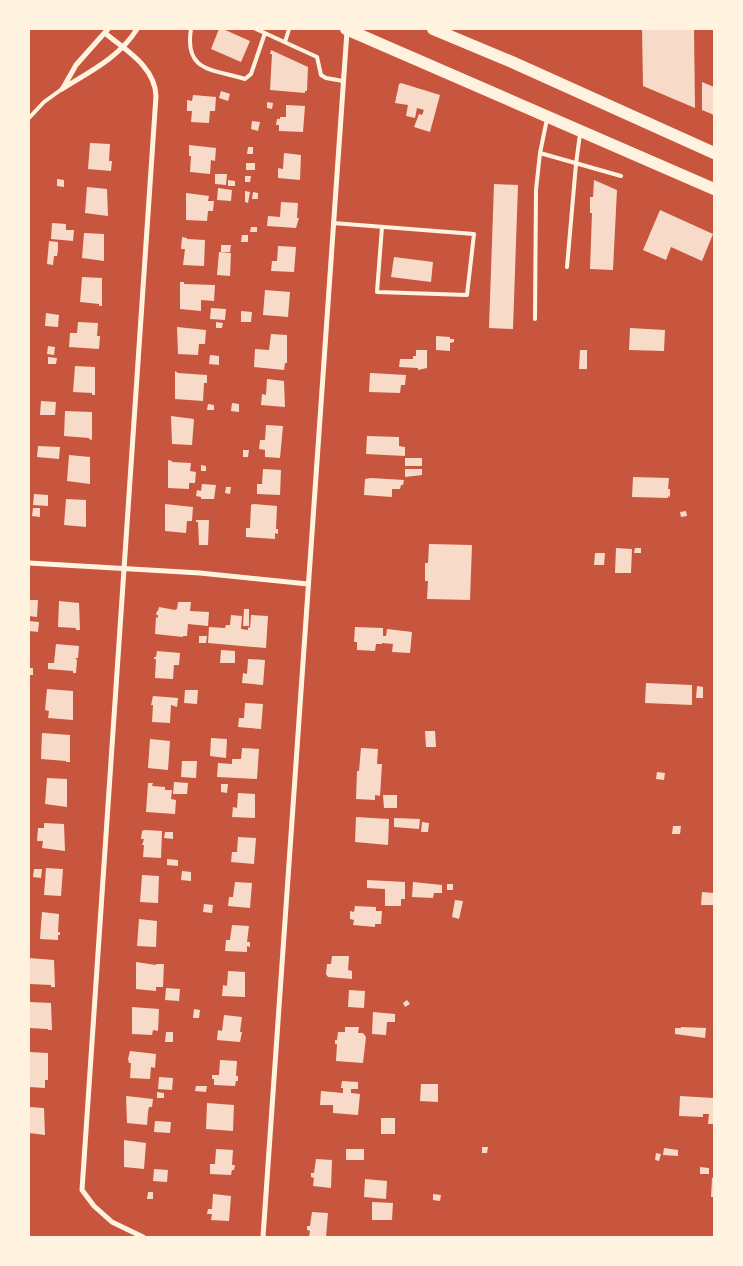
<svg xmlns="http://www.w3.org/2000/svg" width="743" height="1266" font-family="Ubuntu,sans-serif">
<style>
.building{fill:#f7dbc8}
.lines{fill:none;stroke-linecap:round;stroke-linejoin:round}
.service{stroke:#fff3e0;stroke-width:4}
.minor{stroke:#fff3e0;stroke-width:5}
.primary{stroke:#fff3e0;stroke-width:12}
</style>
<rect width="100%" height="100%" fill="#c8553d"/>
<path class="building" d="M 219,29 L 223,29 L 250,41 L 241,62 L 211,49 Z
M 642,29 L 694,29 L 695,108 L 643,86 Z
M 271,50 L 308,67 L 307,91 L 305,91 L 305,93 L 270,90 L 272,54 L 270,54 Z
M 702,82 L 714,87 L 714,115 L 702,110 Z
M 401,83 L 440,95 L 430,132 L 414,127 L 419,114 L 422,115 L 424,110 L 417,108 L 415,118 L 406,116 L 408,105 L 395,103 L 399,84 Z
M 221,91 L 230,94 L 228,101 L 219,98 Z
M 193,95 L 216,97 L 215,111 L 210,111 L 209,123 L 191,122 L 192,111 L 187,111 L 187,100 L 192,101 Z
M 267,102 L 273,103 L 272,109 L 267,108 Z
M 286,105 L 305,106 L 303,132 L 279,131 L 279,125 L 276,125 L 277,119 L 280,119 L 280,117 L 286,117 Z
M 252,121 L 260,122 L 258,131 L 251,129 Z
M 90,143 L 110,144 L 109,161 L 112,161 L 111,171 L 88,169 Z
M 189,145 L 216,148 L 215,161 L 211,160 L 210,174 L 190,172 L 191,156 L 189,156 Z
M 248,147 L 253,147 L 253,154 L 247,154 Z
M 284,153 L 301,155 L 300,180 L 278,178 L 278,168 L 283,169 Z
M 246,163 L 255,163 L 255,170 L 246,170 Z
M 215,174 L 227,174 L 226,185 L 215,184 Z
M 245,176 L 251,176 L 250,182 L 245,182 Z
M 57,179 L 64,180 L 64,187 L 57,186 Z
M 228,180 L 235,181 L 235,186 L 228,186 Z
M 594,180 L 617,190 L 613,270 L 590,269 L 592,213 L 590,213 L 590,197 L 593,197 Z
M 494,184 L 518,185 L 513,329 L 489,328 Z
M 87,187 L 107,189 L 108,216 L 85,213 Z
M 218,188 L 232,190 L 231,201 L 217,200 Z
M 245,191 L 250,192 L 248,203 L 245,202 Z
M 253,192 L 258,193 L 258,199 L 252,199 Z
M 186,193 L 209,196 L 208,201 L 214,201 L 213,211 L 208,211 L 207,221 L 186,220 Z
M 281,202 L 298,203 L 297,218 L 299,218 L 296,228 L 267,226 L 268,216 L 280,217 Z
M 660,210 L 713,234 L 702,261 L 671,247 L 666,260 L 643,250 Z
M 52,223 L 66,224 L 66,230 L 74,230 L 73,241 L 51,239 Z
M 251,227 L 257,227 L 257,232 L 250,232 Z
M 84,233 L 104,234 L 104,261 L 82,258 Z
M 242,235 L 248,235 L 248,242 L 241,242 Z
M 182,237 L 187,238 L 187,239 L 205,240 L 204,266 L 183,265 L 185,249 L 181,249 Z
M 49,241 L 58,242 L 58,250 L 57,256 L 54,256 L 53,265 L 47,264 Z
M 221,245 L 231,245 L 230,252 L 221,252 Z
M 278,246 L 296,247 L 294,272 L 271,271 L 272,261 L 277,261 Z
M 219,252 L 231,253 L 230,276 L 217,275 Z
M 394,257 L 433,262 L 431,282 L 391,277 Z
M 82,277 L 102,278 L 102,306 L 99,306 L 99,304 L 80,302 Z
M 180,282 L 184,282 L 184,284 L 215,285 L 214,301 L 201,300 L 201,311 L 180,309 Z
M 265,290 L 290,292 L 288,317 L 263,315 Z
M 211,308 L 226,309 L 225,320 L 210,319 Z
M 241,311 L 252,312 L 251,322 L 241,322 Z
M 46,313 L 59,315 L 58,327 L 45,326 Z
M 78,322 L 98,323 L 97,336 L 100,336 L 99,349 L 69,347 L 70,333 L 77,333 Z
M 216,322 L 223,323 L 222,328 L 216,328 Z
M 177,327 L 206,330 L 205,344 L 199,344 L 198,355 L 178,354 Z
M 630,328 L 665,330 L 664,351 L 629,350 Z
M 271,334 L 287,335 L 287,363 L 285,363 L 284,370 L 254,367 L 255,349 L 269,350 Z
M 436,336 L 450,337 L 450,339 L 454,339 L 454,342 L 450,343 L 450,351 L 436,350 Z
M 48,346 L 55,347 L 54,355 L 47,354 Z
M 416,350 L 427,350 L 427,368 L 418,370 L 418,368 L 399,367 L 400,359 L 413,359 L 413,356 L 416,356 Z
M 580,350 L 587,350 L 587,369 L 579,369 Z
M 210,355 L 219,356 L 219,365 L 209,364 Z
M 48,357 L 57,358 L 56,364 L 48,364 Z
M 75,366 L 95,367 L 95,395 L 92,395 L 92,393 L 73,392 Z
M 175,371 L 178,373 L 207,375 L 207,383 L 204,383 L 203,401 L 175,399 Z
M 370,373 L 406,375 L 405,385 L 401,385 L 400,393 L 369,392 Z
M 267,379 L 284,381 L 285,407 L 261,405 L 262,394 L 266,395 Z
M 41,401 L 56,402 L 55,415 L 40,415 Z
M 232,403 L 239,404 L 239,412 L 231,411 Z
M 208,404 L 214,405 L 214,410 L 207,410 Z
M 65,411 L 92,412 L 92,440 L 89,439 L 89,438 L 64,436 Z
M 171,416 L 194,419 L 192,445 L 172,444 Z
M 266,425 L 283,426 L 280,458 L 265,457 L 265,450 L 259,449 L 260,440 L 265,440 Z
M 367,436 L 399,437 L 399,446 L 405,447 L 405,456 L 366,454 Z
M 38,446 L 60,447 L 59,459 L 37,457 Z
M 243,450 L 249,450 L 248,457 L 243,457 Z
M 69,455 L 90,457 L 90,484 L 67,481 Z
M 405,458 L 422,458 L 422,466 L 405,466 Z
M 168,460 L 172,461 L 172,462 L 191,463 L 190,471 L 196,472 L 195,483 L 189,483 L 189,489 L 168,488 Z
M 201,465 L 206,466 L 206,471 L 201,471 Z
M 263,469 L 281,470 L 280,495 L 257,494 L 257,484 L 262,484 Z
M 405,469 L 422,469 L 422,475 L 405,477 Z
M 633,477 L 669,478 L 668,489 L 670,489 L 670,497 L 668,496 L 668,498 L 632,497 Z
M 371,478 L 404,480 L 403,485 L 401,485 L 400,489 L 392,489 L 392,497 L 364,495 L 365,479 Z
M 202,484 L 216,485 L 214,499 L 201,499 L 201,497 L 196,496 L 197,490 L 201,491 Z
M 226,487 L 231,487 L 230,494 L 225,493 Z
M 34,494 L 48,495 L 48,506 L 33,505 Z
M 66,499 L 86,500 L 86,527 L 64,525 Z
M 165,504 L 193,507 L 192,521 L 187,521 L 186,533 L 165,531 Z
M 253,504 L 277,506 L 276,529 L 278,529 L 278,534 L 275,533 L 275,539 L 246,537 L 246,528 L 250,528 L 251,505 Z
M 33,508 L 40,508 L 40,517 L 32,516 Z
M 686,511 L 687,516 L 681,517 L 680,512 Z
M 196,520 L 209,520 L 208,545 L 199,545 L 198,522 L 196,522 Z
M 429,544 L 472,545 L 470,600 L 427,599 L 428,581 L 425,581 L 425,563 L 428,563 Z
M 616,548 L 632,549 L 631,573 L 615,573 Z
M 635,548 L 641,548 L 641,553 L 634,553 Z
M 595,553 L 605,553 L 604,565 L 594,565 Z
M 29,600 L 38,600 L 37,617 L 29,616 Z
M 59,601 L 79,603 L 80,630 L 76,630 L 76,628 L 58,627 Z
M 178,602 L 191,602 L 190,611 L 209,612 L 208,626 L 188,624 L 187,636 L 183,636 L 183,637 L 155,634 L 156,617 L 158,618 L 158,615 L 156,615 L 157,611 L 158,611 L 159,607 L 175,610 L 177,609 Z
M 244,609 L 249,609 L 249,626 L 243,626 Z
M 231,615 L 242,616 L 241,629 L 248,630 L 248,627 L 250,628 L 251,615 L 268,616 L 266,648 L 208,643 L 209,627 L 225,628 L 226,625 L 230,625 Z
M 29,621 L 39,622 L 38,632 L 29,631 Z
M 355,627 L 383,628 L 383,636 L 386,636 L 387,629 L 412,632 L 410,653 L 392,652 L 393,644 L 382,643 L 382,644 L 376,644 L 375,651 L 357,650 L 357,642 L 354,642 Z
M 199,636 L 207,636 L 206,643 L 199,643 Z
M 56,644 L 79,646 L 78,658 L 75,658 L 77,660 L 76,673 L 73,673 L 73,671 L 48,669 L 48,663 L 54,663 Z
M 221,650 L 235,651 L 235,663 L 220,663 Z
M 157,651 L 180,653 L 179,665 L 174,665 L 173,679 L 155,678 L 156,659 L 154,659 L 154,657 L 156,657 Z
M 248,659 L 265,660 L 263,685 L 242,683 L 243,673 L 247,674 Z
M 29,668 L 33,668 L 33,675 L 29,675 Z
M 646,683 L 692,685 L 692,705 L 645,703 Z
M 697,686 L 703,687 L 703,698 L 696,698 Z
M 47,689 L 73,691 L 73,720 L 48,718 L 49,711 L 45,710 Z
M 185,690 L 198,690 L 197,704 L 184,703 Z
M 153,696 L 178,698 L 177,707 L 171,705 L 170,723 L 152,722 L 153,705 L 151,705 Z
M 245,703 L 263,704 L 261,729 L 238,727 L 239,718 L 244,718 Z
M 425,731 L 435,731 L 436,747 L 426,747 Z
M 42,733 L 70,735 L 70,762 L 66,762 L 66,761 L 41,759 Z
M 211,738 L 227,739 L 226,758 L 210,756 Z
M 150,739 L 170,741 L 168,770 L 148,768 Z
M 242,748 L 259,749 L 257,779 L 217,777 L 218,763 L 232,764 L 232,759 L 241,759 Z
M 361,748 L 378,749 L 377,764 L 382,764 L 380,796 L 375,795 L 375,800 L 356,799 L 357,771 L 359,771 Z
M 182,761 L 197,761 L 196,778 L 181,777 Z
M 657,772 L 665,773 L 664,780 L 656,779 Z
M 47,778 L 67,779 L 67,807 L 45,804 Z
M 174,782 L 188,783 L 187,794 L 173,794 Z
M 148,783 L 153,783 L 152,786 L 165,787 L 165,790 L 172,790 L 171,799 L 176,800 L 175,814 L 146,812 Z
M 221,784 L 228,784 L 227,793 L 221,792 Z
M 238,793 L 255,794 L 255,818 L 232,817 L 233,807 L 237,808 Z
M 383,795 L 397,795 L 397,808 L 384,808 Z
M 356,817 L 389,819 L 388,845 L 355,842 Z
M 394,818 L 420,819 L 419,829 L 394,827 Z
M 422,822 L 429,823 L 428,832 L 421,832 Z
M 44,823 L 64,824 L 65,851 L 42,848 L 43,841 L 37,841 L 38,828 L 44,828 Z
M 673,826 L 681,826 L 680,834 L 672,834 Z
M 145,830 L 162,831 L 161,858 L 143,857 L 144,845 L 142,845 L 144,839 L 141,839 L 142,831 Z
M 165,832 L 173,832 L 173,839 L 164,838 Z
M 238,837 L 256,838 L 254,864 L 231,862 L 232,852 L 237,852 Z
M 167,859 L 178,860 L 178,866 L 167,865 Z
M 46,868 L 63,869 L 61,896 L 44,895 Z
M 34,869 L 42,869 L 41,878 L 33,877 Z
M 182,871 L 191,872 L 191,881 L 181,880 Z
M 142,875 L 159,876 L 158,903 L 140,902 Z
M 367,880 L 405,882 L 405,899 L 401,899 L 401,906 L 385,906 L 385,882 L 385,889 L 367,888 Z
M 235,882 L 252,883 L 250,908 L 228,906 L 229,897 L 233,897 Z
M 413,882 L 442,885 L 442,893 L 434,893 L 433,898 L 412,897 Z
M 447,884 L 453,884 L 453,890 L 447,890 Z
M 702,892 L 714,893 L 714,905 L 701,905 Z
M 455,900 L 463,901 L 459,919 L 452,917 Z
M 204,904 L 213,905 L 212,913 L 203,912 Z
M 355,906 L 376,907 L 376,911 L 382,911 L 381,924 L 375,924 L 375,927 L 353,925 L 354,920 L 350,919 L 350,911 L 354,912 Z
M 42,912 L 59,914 L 58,932 L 60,932 L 60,935 L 58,935 L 58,940 L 40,939 Z
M 139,919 L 157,921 L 156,947 L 137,946 Z
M 232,925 L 249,926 L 247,942 L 250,942 L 250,947 L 247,946 L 247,952 L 225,951 L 226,940 L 230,940 Z
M 332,956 L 349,956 L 348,970 L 352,971 L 352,979 L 328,977 L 326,974 L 327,964 L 331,964 Z
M 29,958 L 54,960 L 55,987 L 51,987 L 51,985 L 29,984 Z
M 136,962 L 156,965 L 156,964 L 164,964 L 163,987 L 156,987 L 156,991 L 136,989 Z
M 228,971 L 245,972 L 245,997 L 222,996 L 223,985 L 227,986 Z
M 166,988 L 180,989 L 179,1001 L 165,1000 Z
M 349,990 L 365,991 L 364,1008 L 348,1007 Z
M 407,1000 L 410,1004 L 405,1007 L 403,1003 Z
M 29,1002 L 51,1003 L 52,1030 L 48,1030 L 48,1029 L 29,1028 Z
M 132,1007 L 159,1009 L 158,1031 L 153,1030 L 152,1035 L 132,1034 Z
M 194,1009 L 200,1010 L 199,1018 L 193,1018 Z
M 373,1012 L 395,1014 L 395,1022 L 387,1022 L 386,1035 L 372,1034 Z
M 224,1015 L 242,1017 L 240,1032 L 242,1032 L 240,1042 L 217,1040 L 218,1030 L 222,1031 Z
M 345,1027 L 359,1027 L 358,1033 L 363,1033 L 366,1037 L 363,1063 L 336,1061 L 337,1044 L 335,1044 L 335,1040 L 337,1040 L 338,1032 L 345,1032 Z
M 681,1027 L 706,1028 L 705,1038 L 675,1034 L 675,1028 L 681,1028 Z
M 166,1032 L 173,1032 L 173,1042 L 165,1042 Z
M 130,1051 L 156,1054 L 155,1068 L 151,1067 L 150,1079 L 130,1078 L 131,1063 L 129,1063 L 128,1059 Z
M 29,1052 L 48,1053 L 48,1080 L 45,1080 L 45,1088 L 29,1087 Z
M 220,1060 L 237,1061 L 236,1076 L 238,1076 L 238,1081 L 236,1081 L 235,1086 L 214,1085 L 214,1079 L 212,1079 L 212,1075 L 219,1075 Z
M 159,1077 L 173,1078 L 172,1090 L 158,1089 Z
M 342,1081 L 358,1082 L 358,1089 L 351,1089 L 351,1093 L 360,1094 L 358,1115 L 333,1113 L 333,1105 L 320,1105 L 321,1091 L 343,1093 L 343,1088 L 341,1088 Z
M 421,1084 L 438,1084 L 438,1102 L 420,1101 Z
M 196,1086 L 207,1086 L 206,1092 L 195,1091 Z
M 157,1092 L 164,1093 L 164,1098 L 157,1098 Z
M 126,1096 L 153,1099 L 152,1107 L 149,1107 L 148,1112 L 147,1125 L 127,1123 Z
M 680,1096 L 714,1098 L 714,1124 L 708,1124 L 709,1114 L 703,1114 L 703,1117 L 679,1116 Z
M 207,1103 L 234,1105 L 233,1131 L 206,1129 Z
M 29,1107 L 44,1108 L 45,1135 L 29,1133 Z
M 381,1118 L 395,1118 L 395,1134 L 381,1134 Z
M 155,1121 L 171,1122 L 170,1133 L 154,1132 Z
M 124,1140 L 146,1143 L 144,1169 L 124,1167 Z
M 482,1147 L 488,1147 L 487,1153 L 482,1153 Z
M 664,1148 L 678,1150 L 678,1156 L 663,1155 Z
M 216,1149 L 233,1150 L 232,1165 L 235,1165 L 234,1170 L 232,1170 L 231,1175 L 210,1174 L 210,1164 L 215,1164 Z
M 346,1149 L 364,1149 L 364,1160 L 346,1160 Z
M 656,1153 L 661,1154 L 659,1161 L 655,1160 Z
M 316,1159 L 332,1160 L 331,1188 L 313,1186 L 314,1178 L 311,1177 L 311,1173 L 314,1173 Z
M 700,1167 L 709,1168 L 709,1174 L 700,1174 Z
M 154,1169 L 168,1170 L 167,1182 L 153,1181 Z
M 712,1178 L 714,1178 L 714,1197 L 711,1197 Z
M 365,1179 L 387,1181 L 386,1199 L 364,1197 Z
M 148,1192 L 153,1192 L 153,1199 L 147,1199 Z
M 213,1194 L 231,1196 L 229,1221 L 211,1220 L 212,1214 L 207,1214 L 208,1209 L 212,1209 Z
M 433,1194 L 441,1195 L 440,1201 L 433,1200 Z
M 372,1202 L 393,1203 L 392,1220 L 372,1220 Z
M 312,1212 L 328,1213 L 326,1237 L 309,1237 L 310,1231 L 307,1230 L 307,1226 L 310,1226 Z"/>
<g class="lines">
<path class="service" d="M 191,29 C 184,72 212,69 245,79 L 251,74 L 265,33
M 256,29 L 317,57 L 321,75 L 326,78 L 343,81
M 285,42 L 289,29
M 29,118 L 44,102 L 62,89
M 540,153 L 621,176
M 333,223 L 474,234 L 467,295 L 377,292 L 382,227
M 567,267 L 576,164 L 580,134
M 535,319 L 536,190 L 540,153 L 547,119"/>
<path class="minor" d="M 105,33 C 125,50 155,66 156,96 L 82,1190 L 94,1206 L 112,1222 L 143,1237
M 63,88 L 76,65 L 108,29
M 62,89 C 89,72 120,57 137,29
M 29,563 L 200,573 L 308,584
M 263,1237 L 347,31"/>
<path class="primary" d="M 346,29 L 714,189
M 433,29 L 512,62 L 714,153"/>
</g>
<rect width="743" height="1266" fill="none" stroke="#fff3e0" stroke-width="60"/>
</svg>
